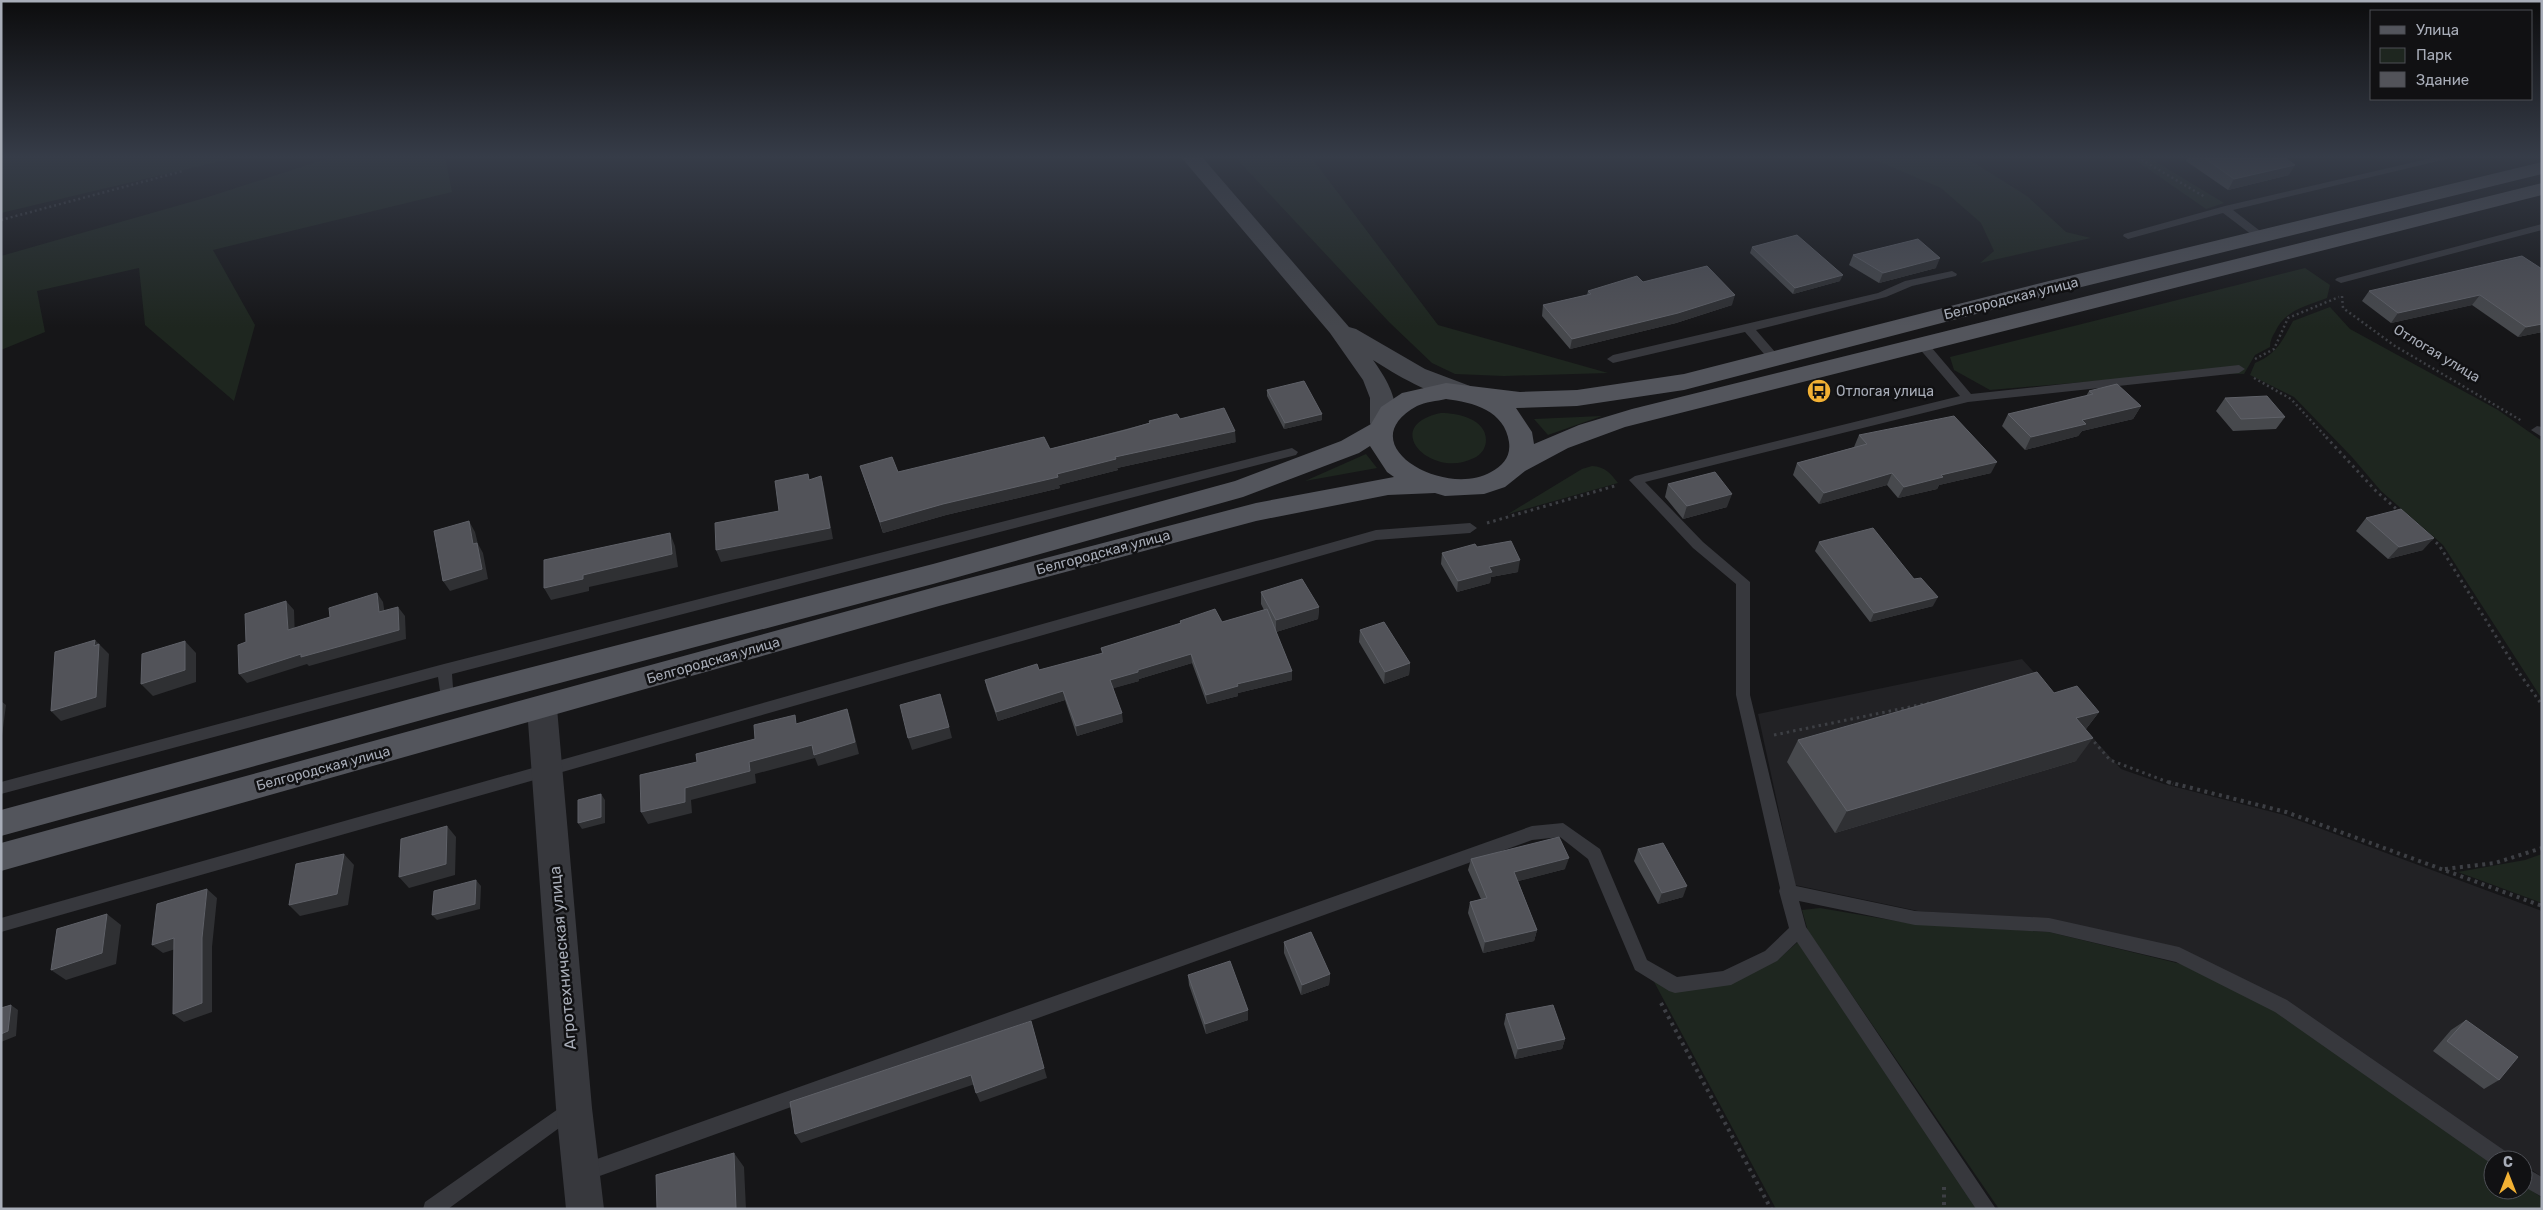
<svg xmlns="http://www.w3.org/2000/svg" width="2543" height="1210" font-family="Rubik,sans-serif">
<style>
.built{fill:#222225}
.green{fill:#1e261f}
.lines{fill:none;stroke-linecap:round;stroke-linejoin:round}
.path-far2{stroke:#3d3f44;stroke-width:2.5;stroke-dasharray:2 3;stroke-linecap:butt}
.path-far1{stroke:#3d3f44;stroke-width:3;stroke-dasharray:2.5 4;stroke-linecap:butt}
.path{stroke:#3d3f44;stroke-width:4;stroke-dasharray:3 4.5;stroke-linecap:butt}
.service{fill:#37383d;fill-rule:evenodd}
.minor{fill:#37383d;fill-rule:evenodd}
.secondary{fill:#45474d;fill-rule:evenodd}
.primary{fill:#53555c;fill-rule:evenodd}
.wall{fill:#47494d}
.shaded-wall{fill:#2f3033}
.building{fill:#525359;stroke:#5f6168}
.labels{text-anchor:middle;stroke-width:5;stroke-linejoin:round;paint-order:stroke}
.street-label{font-size:14px;fill:#a8adb8;stroke:#111113}
.poi-label{font-size:14px;fill:#a8adb8;stroke:#111113;text-anchor:start}
.near-street-label{font-size:16px;fill:#a8adb8;stroke:#111113}
</style>
<rect width="100%" height="100%" fill="#161618"/>
<path class="built" d="M 2022,659 L 2121,769 L 2164,784 L 2284,815 L 2542,911 L 2542,1177 L 2523,1164 L 2523,1160 L 2517,1160 L 2283,999 L 2181,949 L 2049,920 L 1918,911 L 1795,885 L 1758,714 Z"/>
<path class="green" d="M 1,157 L 238,157 L 1,213 Z
M 445,157 L 452,192 L 213,250 L 255,325 L 234,401 L 145,325 L 139,268 L 37,291 L 45,332 L 1,350 L 1,256 L 208,197 L 329,158 Z
M 1235,157 L 1311,157 L 1438,325 L 1608,373 L 1504,376 L 1455,374 L 1432,363 L 1389,322 Z
M 1868,157 L 1965,157 L 2027,196 L 2066,232 L 2091,238 L 1980,263 L 1994,251 L 1981,223 L 1941,188 Z
M 2131,157 L 2148,157 L 2224,203 L 2206,209 Z
M 2305,268 L 2330,285 L 2327,298 C 2305,307 2286,309 2275,332 C 2272,337 2270,341 2270,347 L 2255,355 L 2244,374 L 2190,373 L 1990,390 L 1954,370 L 1950,357 Z
M 2330,307 L 2350,329 L 2498,410 L 2542,441 L 2542,699 L 2443,545 L 2381,491 L 2352,457 L 2294,397 L 2250,375 L 2255,363 C 2277,354 2282,341 2293,321 Z
M 1441,413 C 1458,413 1486,419 1486,440 C 1486,448 1481,455 1474,458 C 1431,480 1379,426 1441,413 Z
M 1602,416 L 1548,435 L 1534,419 Z
M 1366,454 L 1377,468 L 1305,481 Z
M 1592,466 C 1606,467 1610,473 1618,483 L 1508,514 L 1582,469 Z
M 2542,854 L 2542,903 L 2458,872 L 2525,860 Z
M 1820,908 L 1914,924 L 2049,932 L 2181,964 L 2280,1011 L 2493,1163 L 2493,1190 L 2523,1190 L 2523,1184 L 2542,1198 L 2542,1209 L 1999,1209 L 1808,931 L 1802,910 Z
M 1798,942 L 1979,1209 L 1776,1209 L 1652,978 L 1675,989 L 1777,960 Z"/>
<g class="lines">
<path class="path-far2" d="M 2137,157 L 2205,197
M 1,220 L 183,171
M 2342,296 L 2343,308 L 2395,346 L 2522,421
M 2255,359 L 2274,349 L 2288,318 L 2339,297
M 2254,378 L 2291,399 L 2327,438"/>
<path class="path-far1" d="M 2326,437 L 2376,491 L 2401,513
M 1487,523 L 1618,485
M 2431,538 L 2439,545 L 2517,670 L 2542,705
M 1774,735 L 1929,703
M 2090,737 L 2110,760 L 2173,784"/>
<path class="path" d="M 2168,782 L 2286,812 L 2542,906
M 2445,869 L 2495,863 L 2542,848
M 1661,1003 L 1771,1209
M 1944,1187 L 1944,1209"/>
<path class="service" d="M 2436,157 L 2455,157 L 2233,210 L 2264,234 L 2264,238 L 2256,238 L 2223,213 L 2128,239 L 2123,236 L 2124,234 L 2225,206 Z
M 2542,224 L 2542,230 L 2341,283 L 2335,280 L 2337,278 Z
M 1952,271 L 1957,274 L 1956,276 L 1912,286 L 1886,297 L 1756,330 L 1781,359 L 1775,363 L 1771,362 L 1745,332 L 1613,363 L 1607,359 L 1613,355 L 1878,293 L 1905,281 Z
M 1922,340 L 1926,341 L 1971,394 L 2239,365 L 2245,369 L 2239,373 L 1968,402 L 1645,482 L 1703,542 L 1750,582 L 1750,695 L 1796,886 L 1915,911 L 2049,918 L 2179,947 L 2287,1000 L 2508,1153 L 2510,1160 L 2493,1160 L 2493,1165 L 2275,1012 L 2176,962 L 2049,932 L 1915,925 L 1799,901 L 1806,927 L 1996,1209 L 1976,1209 L 1797,942 L 1777,961 L 1731,985 L 1675,993 L 1669,991 L 1635,970 L 1588,859 L 1560,837 L 1532,840 L 583,1182 L 576,1180 L 574,1173 L 576,1166 L 583,1164 L 1532,826 L 1563,823 L 1600,849 L 1647,960 L 1677,977 L 1723,971 L 1765,951 L 1789,928 L 1779,891 L 1780,888 L 1736,695 L 1736,584 L 1693,548 L 1629,480 L 1635,476 L 1960,396 L 1918,347 L 1916,344 Z
M 2537,426 L 2542,427 L 2542,437 L 2531,430 Z
M 1292,448 L 1298,452 L 1296,455 L 452,674 L 454,701 L 452,705 L 442,705 L 438,677 L 1,794 L 1,782 L 444,664 Z
M 1470,523 L 1477,528 L 1470,533 L 1376,540 L 1,932 L 1,918 L 1376,530 Z
M 571,1100 L 577,1103 L 580,1109 L 577,1115 L 448,1209 L 423,1209 L 425,1202 Z
M 2523,1166 L 2542,1177 L 2542,1197 L 2523,1186 Z"/>
<path class="minor" d="M 542,696 L 552,700 L 557,708 L 592,1108 L 604,1209 L 566,1209 L 556,1108 L 527,708 L 532,700 Z"/>
<path class="secondary" d="M 1181,157 L 1202,157 L 1349,327 L 1356,329 L 1425,369 L 1470,386 L 1474,392 L 1470,398 C 1445,405 1395,374 1373,360 C 1386,378 1404,406 1391,429 L 1382,431 L 1373,429 L 1370,423 L 1370,398 L 1363,380 L 1330,333 Z"/>
<path class="primary" d="M 2542,162 L 2542,174 L 2057,293 L 1684,390 L 1577,406 L 1516,408 L 1532,432 L 1534,444 L 1579,425 L 1632,409 L 2542,183 L 2542,195 L 1625,427 L 1568,448 L 1525,471 L 1505,487 L 1484,494 L 1445,496 L 1435,493 L 1388,495 L 1256,521 L 939,606 L 1,871 L 1,843 L 939,586 L 1256,503 L 1394,477 L 1387,472 L 1370,446 L 1359,453 L 1243,497 L 933,584 L 447,713 L 1,836 L 1,810 L 447,689 L 933,564 L 1235,481 L 1341,441 L 1371,424 L 1381,407 L 1402,393 L 1411,391 L 1446,383 L 1520,392 L 1577,390 L 1684,374 L 2053,280 ZM 1446,399 C 1473,402 1505,411 1509,442 C 1511,457 1503,465 1491,472 C 1444,499 1348,444 1417,406 C 1425,402 1437,401 1446,399 Z"/>
</g>
<path class="wall" d="M 2188,157 L 2284,157 L 2289,175 L 2228,190 L 2186,161 Z
M 1752,247 L 1840,281 L 1793,294 L 1750,253 Z
M 1853,255 L 1936,268 L 1879,283 L 1849,265 Z
M 2542,269 L 2542,332 L 2518,337 L 2472,305 L 2391,323 L 2362,301 L 2369,291 Z
M 1643,282 L 1732,305 L 1676,323 L 1570,349 L 1542,316 L 1543,305 L 1587,295 L 1588,291 Z
M 1267,390 L 1322,414 L 1322,420 L 1284,429 L 1267,396 Z
M 2089,391 L 2141,406 L 2133,419 L 2082,431 L 2078,436 L 2025,450 L 2002,426 L 2008,414 L 2086,396 Z
M 2225,398 L 2285,417 L 2276,429 L 2233,431 L 2216,411 Z
M 1180,419 L 1236,442 L 1117,468 L 1118,470 L 1059,485 L 1060,488 L 946,515 L 883,533 L 860,466 L 898,472 L 1050,449 L 1149,423 L 1149,421 Z
M 1859,435 L 1991,473 L 1939,485 L 1937,489 L 1898,498 L 1887,485 L 1819,504 L 1793,475 L 1797,463 L 1855,447 L 1854,447 Z
M 1668,484 L 1727,507 L 1683,519 L 1665,497 Z
M 2366,518 L 2423,550 L 2388,559 L 2356,531 Z
M 1819,542 L 1933,606 L 1870,622 L 1815,551 Z
M 1477,547 L 1518,572 L 1491,577 L 1490,583 L 1457,592 L 1441,564 L 1442,553 Z
M 1261,592 L 1319,607 L 1318,619 L 1276,632 L 1292,671 L 1292,680 L 1238,693 L 1238,696 L 1207,704 L 1192,663 L 1139,679 L 1139,681 L 1113,688 L 1123,722 L 1077,736 L 1065,700 L 998,721 L 987,689 L 985,680 L 1039,670 L 1102,654 L 1101,648 L 1180,624 L 1180,621 L 1222,622 L 1264,610 L 1261,604 Z
M 1360,630 L 1410,663 L 1409,675 L 1384,684 L 1359,642 Z
M 2054,693 L 2099,712 L 2086,729 L 2076,761 L 1835,833 L 1787,762 L 1798,740 Z
M 1638,849 L 1683,897 L 1658,904 L 1634,861 Z
M 1471,859 L 1565,869 L 1518,881 L 1537,930 L 1534,941 L 1483,953 L 1468,913 L 1470,902 L 1481,899 L 1468,870 Z
M 1284,942 L 1330,974 L 1329,985 L 1301,995 L 1284,953 Z
M 1188,975 L 1248,1010 L 1248,1020 L 1206,1034 L 1189,985 Z
M 1506,1014 L 1565,1039 L 1562,1049 L 1515,1059 L 1504,1024 Z
M 2466,1020 L 2499,1080 L 2484,1089 L 2433,1051 L 2451,1030 Z"/>
<path class="shaded-wall" d="M 2295,165 L 2289,175 L 2228,190 L 2234,179 Z
M 1940,258 L 1936,268 L 1879,283 L 1883,273 Z
M 1843,275 L 1840,281 L 1793,294 L 1795,288 Z
M 1735,295 L 1732,305 L 1676,323 L 1570,349 L 1572,339 Z
M 2480,295 L 2472,305 L 2391,323 L 2398,313 Z
M 2542,324 L 2542,332 L 2518,337 L 2526,327 Z
M 2141,406 L 2133,419 L 2082,431 L 2078,436 L 2025,450 L 2031,437 L 2082,420 Z
M 1322,414 L 1322,420 L 1284,429 L 1285,423 Z
M 1235,431 L 1236,442 L 1117,468 L 1118,470 L 1059,485 L 1060,488 L 946,515 L 883,533 L 880,522 L 943,504 L 1057,474 L 1115,457 Z
M 1997,462 L 1991,473 L 1939,485 L 1937,489 L 1898,498 L 1904,487 L 1941,475 Z
M 1892,473 L 1887,485 L 1819,504 L 1824,493 Z
M 821,476 L 824,488 L 833,539 L 721,562 L 716,550 L 830,528 Z
M 1732,494 L 1727,507 L 1683,519 L 1687,506 Z
M 469,521 L 475,532 L 478,544 L 483,553 L 488,579 L 450,591 L 443,581 L 473,544 Z
M 670,533 L 675,546 L 678,567 L 589,587 L 589,591 L 551,600 L 544,588 L 583,575 Z
M 2434,538 L 2423,550 L 2388,559 L 2399,547 Z
M 1520,560 L 1518,572 L 1491,577 L 1490,583 L 1457,592 L 1458,581 L 1489,567 Z
M 377,593 L 383,602 L 386,621 L 379,612 Z
M 1938,597 L 1933,606 L 1870,622 L 1874,613 Z
M 286,601 L 294,610 L 295,640 L 288,630 Z
M 398,607 L 405,616 L 406,639 L 309,666 L 307,664 L 247,683 L 239,674 Z
M 1319,607 L 1318,619 L 1276,632 L 1276,620 Z
M 95,640 L 109,654 L 106,707 L 61,721 L 51,711 L 94,646 Z
M 185,641 L 196,653 L 196,682 L 153,696 L 141,684 Z
M 1191,654 L 1192,663 L 1139,679 L 1139,681 L 1111,689 L 1110,680 L 1138,670 Z
M 1410,663 L 1409,675 L 1384,684 L 1385,672 Z
M 1292,671 L 1292,680 L 1238,693 L 1238,696 L 1207,704 L 1206,695 L 1237,684 Z
M 1063,691 L 1065,700 L 998,721 L 996,712 Z
M 1,701 L 6,705 L 2,736 L 1,736 Z
M 944,706 L 952,738 L 912,750 L 908,738 Z
M 847,709 L 851,721 L 859,754 L 818,766 L 815,758 L 755,774 L 756,783 L 691,800 L 692,813 L 648,824 L 641,812 L 685,788 L 749,762 Z
M 2099,712 L 2082,734 L 2076,718 Z
M 1122,713 L 1123,722 L 1077,736 L 1076,726 Z
M 2093,738 L 2076,761 L 1835,833 L 1847,811 Z
M 601,794 L 605,800 L 605,823 L 582,829 L 578,823 Z
M 447,826 L 456,837 L 455,875 L 409,888 L 399,877 Z
M 344,854 L 354,865 L 348,905 L 300,916 L 289,905 Z
M 1569,858 L 1565,869 L 1511,883 L 1514,872 Z
M 476,880 L 481,886 L 480,909 L 437,920 L 432,915 Z
M 1687,886 L 1683,897 L 1658,904 L 1662,893 Z
M 207,889 L 217,898 L 212,947 L 212,1012 L 184,1022 L 173,1014 L 202,938 Z
M 107,914 L 121,925 L 116,964 L 66,980 L 51,970 Z
M 1537,930 L 1534,941 L 1483,953 L 1485,942 Z
M 174,938 L 185,946 L 163,953 L 152,945 Z
M 1330,974 L 1329,985 L 1301,995 L 1302,985 Z
M 11,1005 L 18,1010 L 16,1036 L 1,1042 L 1,1034 Z
M 1248,1010 L 1248,1020 L 1206,1034 L 1205,1024 Z
M 1031,1021 L 1047,1078 L 980,1102 L 976,1093 Z
M 1565,1039 L 1562,1049 L 1515,1059 L 1518,1049 Z
M 971,1075 L 975,1084 L 801,1143 L 795,1134 Z
M 734,1153 L 744,1167 L 746,1209 L 736,1209 Z"/>
<path class="building" d="M 2203,157 L 2284,157 L 2295,165 L 2234,179 Z
M 1797,235 L 1843,275 L 1795,288 L 1752,247 Z
M 1918,239 L 1940,258 L 1883,273 L 1853,255 Z
M 2522,256 L 2542,269 L 2542,324 L 2526,327 L 2480,295 L 2398,313 L 2369,291 Z
M 1707,266 L 1735,295 L 1678,313 L 1572,339 L 1543,305 L 1591,294 L 1588,291 L 1637,276 L 1643,282 Z
M 1304,381 L 1322,414 L 1285,423 L 1267,390 Z
M 2117,384 L 2141,406 L 2082,420 L 2086,424 L 2031,437 L 2008,414 L 2093,394 L 2089,391 Z
M 2267,396 L 2285,417 L 2241,419 L 2225,398 Z
M 1224,408 L 1235,431 L 1115,457 L 1116,459 L 1057,474 L 1058,477 L 943,504 L 880,522 L 860,466 L 892,457 L 898,472 L 1044,437 L 1050,449 L 1126,430 L 1150,423 L 1149,421 L 1177,414 L 1180,419 Z
M 1954,416 L 1997,462 L 1941,475 L 1943,477 L 1904,487 L 1892,473 L 1824,493 L 1797,463 L 1867,444 L 1859,435 Z
M 1715,472 L 1732,494 L 1687,506 L 1668,484 Z
M 808,474 L 809,480 L 821,476 L 830,528 L 716,550 L 715,523 L 779,511 L 775,481 Z
M 2401,509 L 2434,538 L 2399,547 L 2366,518 Z
M 469,521 L 473,544 L 477,543 L 482,569 L 443,581 L 434,531 Z
M 1873,528 L 1914,579 L 1921,578 L 1938,597 L 1874,613 L 1819,542 Z
M 670,533 L 672,554 L 583,575 L 583,579 L 544,588 L 544,560 Z
M 1511,541 L 1520,560 L 1489,567 L 1492,572 L 1458,581 L 1442,553 L 1475,544 L 1477,547 Z
M 1302,579 L 1319,607 L 1276,620 L 1261,592 Z
M 377,593 L 379,612 L 398,607 L 399,630 L 301,657 L 301,654 L 239,674 L 238,645 L 246,642 L 245,614 L 286,601 L 288,630 L 330,617 L 329,608 Z
M 1215,609 L 1222,622 L 1267,609 L 1292,671 L 1237,684 L 1238,686 L 1206,695 L 1191,654 L 1138,670 L 1138,672 L 1110,680 L 1122,713 L 1076,726 L 1063,691 L 996,712 L 985,680 L 1037,664 L 1039,670 L 1103,653 L 1101,648 L 1181,623 L 1180,621 Z
M 1384,622 L 1410,663 L 1385,672 L 1360,630 Z
M 95,640 L 94,646 L 99,644 L 96,697 L 51,711 L 55,652 Z
M 185,641 L 185,670 L 141,684 L 142,654 Z
M 2037,672 L 2054,693 L 2077,686 L 2099,712 L 2076,718 L 2093,738 L 1847,811 L 1798,740 Z
M 940,694 L 949,727 L 908,738 L 900,705 Z
M 847,709 L 855,742 L 814,755 L 812,745 L 749,762 L 750,771 L 685,788 L 685,802 L 641,812 L 640,775 L 697,762 L 696,754 L 755,739 L 754,725 L 795,715 L 796,724 Z
M 601,794 L 601,817 L 578,823 L 578,800 Z
M 447,826 L 446,864 L 399,877 L 401,839 Z
M 1559,837 L 1569,858 L 1514,872 L 1537,930 L 1485,942 L 1470,902 L 1487,898 L 1471,859 Z
M 1663,843 L 1687,886 L 1662,893 L 1638,849 Z
M 344,854 L 337,894 L 289,905 L 296,864 Z
M 476,880 L 475,904 L 432,915 L 434,891 Z
M 207,889 L 202,938 L 202,1003 L 173,1014 L 174,938 L 152,945 L 157,904 Z
M 107,914 L 102,953 L 51,970 L 57,929 Z
M 1311,932 L 1330,974 L 1302,985 L 1284,942 Z
M 1230,961 L 1248,1010 L 1205,1024 L 1188,975 Z
M 11,1005 L 8,1031 L 1,1034 L 1,1008 Z
M 1553,1005 L 1565,1039 L 1518,1049 L 1506,1014 Z
M 2466,1020 L 2518,1057 L 2499,1080 L 2447,1041 Z
M 1031,1021 L 1044,1068 L 976,1093 L 971,1075 L 795,1134 L 790,1102 Z
M 734,1153 L 736,1209 L 657,1209 L 656,1175 Z"/>
<linearGradient id="sky" x2="0" y2="1"><stop stop-color="#0c0c0d"/><stop offset="0.48" stop-color="#363c48"/><stop offset="1" stop-color="#363c48" stop-opacity="0"/></linearGradient>
<rect width="2543" height="327" fill="url(#sky)"/>
<defs>
<g id="bus-disc" transform="scale(1.25)"><circle r="9.5" fill="#f2b134" stroke="#111113"/><path d="M-5-6H5V4H4V6H2V4H-2V6H-4V4H-5ZM-3.5-4V0h7V-4ZM-3.5 1.2v1.5H-2V1.2ZM2 1.2v1.5H3.5V1.2Z" fill="#111"/></g>
</defs>
<g fill-rule="evenodd">
<use href="#bus-disc" x="1819" y="391"/>
</g>
<g class="labels">
<g class="street-label">
<text transform="translate(2011 298) rotate(-14)" y="5">Белгородская улица</text>
<text transform="translate(2437 353) rotate(31)" y="5">Отлогая улица</text>
<text transform="translate(1103 552) rotate(-15)" y="5">Белгородская улица</text>
<text transform="translate(713 660) rotate(-16)" y="5">Белгородская улица</text>
<text transform="translate(323 768) rotate(-15)" y="5">Белгородская улица</text>
</g>
<g class="poi-label">
<text x="1836" y="396">Отлогая улица</text>
</g>
<g class="near-street-label">
<text transform="translate(562 958) rotate(-95)" y="6">Агротехническая улица</text>
</g>
</g>
<rect width="2543" height="1210" fill="none" stroke="#a8adb8" stroke-width="5"/>
<rect x="2370" y="10" width="162" height="90" fill="#111113" stroke="#4d4f55"/>
<rect x="2380" y="26" width="25" height="8" fill="#53555c" stroke="#4d4f55"/>
<text x="2416" y="35" font-size="15" fill="#a8adb8">Улица</text>
<rect x="2380" y="48" width="25" height="15" fill="#1e261f" stroke="#4d4f55"/>
<text x="2416" y="60" font-size="15" fill="#a8adb8">Парк</text>
<rect x="2380" y="72" width="25" height="15" fill="#525359" stroke="#4d4f55"/>
<text x="2416" y="85" font-size="15" fill="#a8adb8">Здание</text>
<g transform="translate(2508 1175)"><circle r="24" fill="#111113" stroke="#4d4f55"/>
<path d="M0-4L9 19L0 12L-9 19Z" fill="#f2b134"/>
<text y="-8" font-size="14" font-weight="bold" text-anchor="middle" fill="#a8adb8">С</text>
</g>
</svg>
